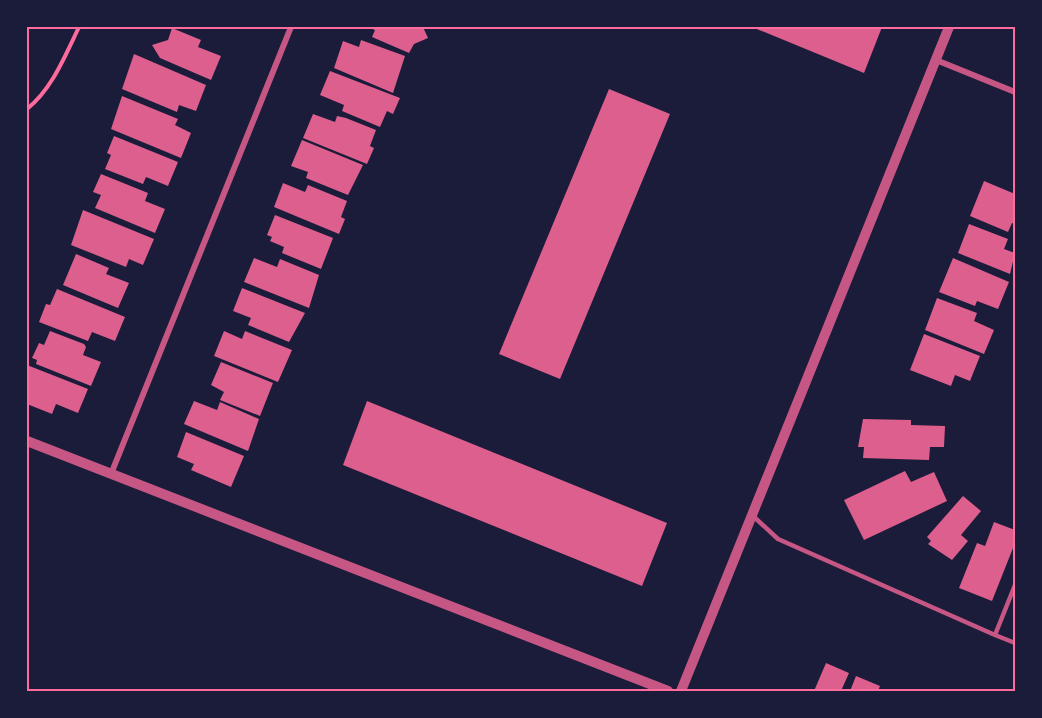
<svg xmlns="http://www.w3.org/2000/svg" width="1042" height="718" font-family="'IBM Plex Sans',sans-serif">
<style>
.building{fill:#dd5f8e}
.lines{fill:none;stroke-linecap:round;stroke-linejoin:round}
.path{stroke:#ff6b9d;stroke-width:4}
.service{stroke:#c65784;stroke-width:4.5}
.minor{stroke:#c65784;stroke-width:6}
.tertiary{stroke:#c65784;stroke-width:10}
.neatline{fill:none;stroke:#ff6b9d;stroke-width:2}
</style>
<rect width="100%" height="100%" fill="#1b1b3a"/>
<path class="building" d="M 367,27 L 423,27 L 428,38 L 414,44 L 409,53 L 372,37 L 375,30 Z
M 752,27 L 882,27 L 864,73 Z
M 172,28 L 201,40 L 198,47 L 221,56 L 211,80 L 160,58 L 152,45 L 168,40 Z
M 361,40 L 405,56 L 393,93 L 334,68 L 343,41 L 359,47 Z
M 134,54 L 206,85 L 196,111 L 179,105 L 177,112 L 122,89 Z
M 330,71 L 400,98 L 393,114 L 387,111 L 380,127 L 342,111 L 344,105 L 320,95 Z
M 609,89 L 670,114 L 560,379 L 499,354 Z
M 122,96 L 178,119 L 175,125 L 191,133 L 181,158 L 111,129 Z
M 313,114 L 335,122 L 337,116 L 346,118 L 376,130 L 370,146 L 374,148 L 367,164 L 303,138 Z
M 114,136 L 178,162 L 168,186 L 146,177 L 143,184 L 105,169 L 111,155 L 107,153 Z
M 302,140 L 363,165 L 348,195 L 306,178 L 308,172 L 291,166 Z
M 101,174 L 148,193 L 145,201 L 165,209 L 155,233 L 95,208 L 101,195 L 93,192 Z
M 984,181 L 1015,194 L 1015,224 L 1012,223 L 1008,232 L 970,216 Z
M 283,183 L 305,192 L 308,185 L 347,201 L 341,217 L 345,219 L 339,234 L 274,207 Z
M 83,210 L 154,239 L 143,265 L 129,259 L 126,267 L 71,245 Z
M 275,215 L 333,238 L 321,269 L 282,253 L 284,247 L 270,241 L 272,237 L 267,235 Z
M 969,224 L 1008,239 L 1004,249 L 1015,253 L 1010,274 L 958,253 Z
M 76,254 L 109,268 L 106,274 L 129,283 L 118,308 L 63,285 Z
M 254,258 L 277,267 L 280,259 L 319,275 L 309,308 L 244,282 Z
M 953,258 L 1009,282 L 998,309 L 977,301 L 975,306 L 939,292 Z
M 242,288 L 305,313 L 289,342 L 248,325 L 251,318 L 233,311 Z
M 57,289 L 125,317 L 115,341 L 92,332 L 88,341 L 39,322 L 46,304 L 50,305 Z
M 937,298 L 977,313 L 974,321 L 994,330 L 984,354 L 925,330 Z
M 50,331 L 84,344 L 86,347 L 83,355 L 101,362 L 91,386 L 36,364 L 37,360 L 32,358 L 39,343 L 44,345 Z
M 224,331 L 242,339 L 245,331 L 292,350 L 278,382 L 214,356 Z
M 924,334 L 980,356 L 970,381 L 955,375 L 951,386 L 910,370 Z
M 221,362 L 273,383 L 260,416 L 220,400 L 224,392 L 211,385 Z
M 27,365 L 88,389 L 78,413 L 56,404 L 52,414 L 27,404 Z
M 194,401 L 217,410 L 220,402 L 259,419 L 248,451 L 184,424 Z
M 367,401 L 667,523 L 642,586 L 343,465 Z
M 863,419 L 911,420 L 911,425 L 945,426 L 944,447 L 930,447 L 929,460 L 863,458 L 864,447 L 858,447 Z
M 186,432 L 244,456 L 231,487 L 191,470 L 194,464 L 177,457 Z
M 905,471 L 911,482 L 934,472 L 947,501 L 864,540 L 844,500 Z
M 963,496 L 981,511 L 961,535 L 968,541 L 952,560 L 928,544 L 931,541 L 927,537 Z
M 994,522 L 1015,530 L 1015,543 L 992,601 L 959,588 L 977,543 L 985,546 Z
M 826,663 L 849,673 L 841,691 L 814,691 Z
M 856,676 L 880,686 L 878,691 L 850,691 Z"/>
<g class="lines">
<path class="path" d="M 27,109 C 52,89 65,56 79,27"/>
<path class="service" d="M 753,516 L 778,539 L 995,635
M 1015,585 L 995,635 L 1015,643"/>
<path class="minor" d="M 936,60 L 1015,92
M 111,474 L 291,27"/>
<path class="tertiary" d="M 27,441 L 668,691
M 681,691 L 949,27"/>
</g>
<rect width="1042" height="718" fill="none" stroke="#1b1b3a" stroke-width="57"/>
<rect x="28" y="28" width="986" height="662" class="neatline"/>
</svg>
